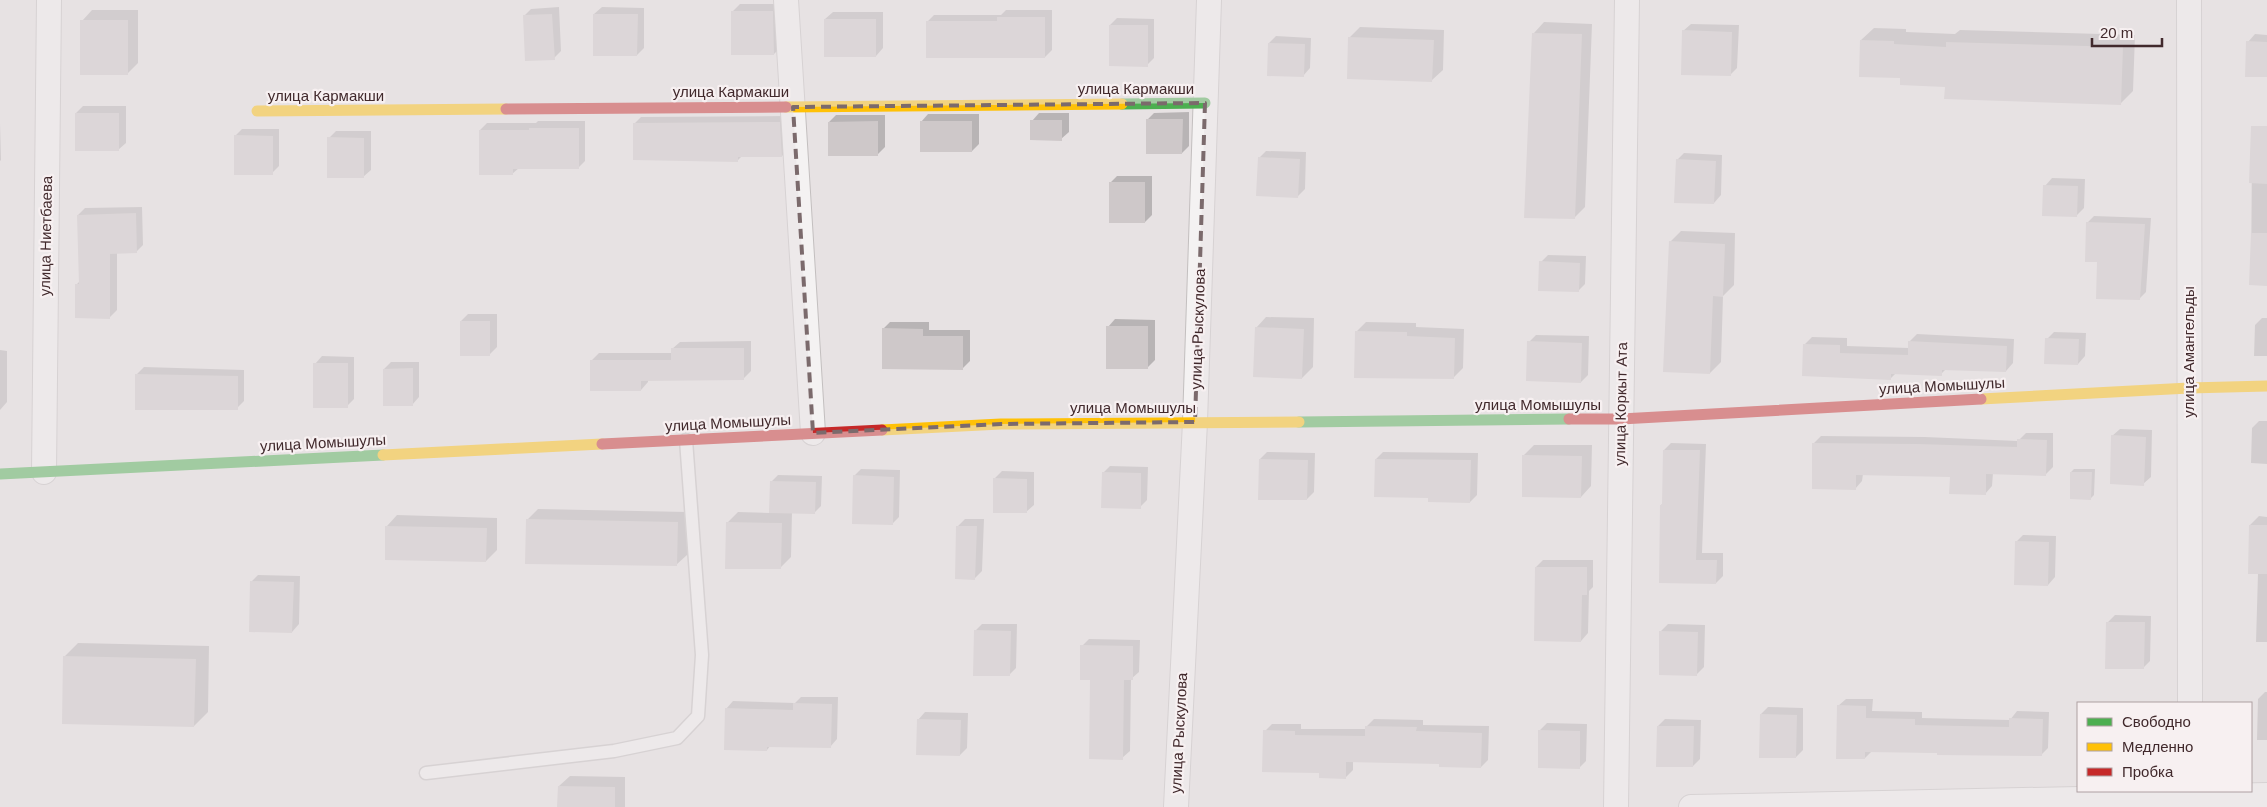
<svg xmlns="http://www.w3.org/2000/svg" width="2267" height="807" font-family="Arial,sans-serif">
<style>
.shadow{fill:#0003}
.building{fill:#cec8c9}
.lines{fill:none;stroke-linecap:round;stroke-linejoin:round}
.lane-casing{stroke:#c3bfbf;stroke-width:15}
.street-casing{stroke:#c3bfbf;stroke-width:26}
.lane{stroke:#f4f2f2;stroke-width:12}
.street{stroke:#f4f2f2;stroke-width:24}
.fast{stroke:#4caf50;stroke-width:11}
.slow{stroke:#ffc107;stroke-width:11}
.jam{stroke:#c62828;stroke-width:11}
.marked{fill:none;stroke:#7b6a6c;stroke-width:4;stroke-dasharray:10 6;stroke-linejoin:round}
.labels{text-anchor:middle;stroke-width:4.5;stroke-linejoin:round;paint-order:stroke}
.street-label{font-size:15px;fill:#41292c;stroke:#f7f0f1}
</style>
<rect width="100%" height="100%" fill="#e7e2e3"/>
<path class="shadow" d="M 740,4 L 780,4 L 781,47 L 774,54 L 733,11 Z
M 559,7 L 561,51 L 554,58 L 524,16 L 531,9 Z
M 602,7 L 644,8 L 644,48 L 637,55 L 594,14 Z
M 92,10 L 138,10 L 138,63 L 127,74 L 82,21 Z
M 1006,10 L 1052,10 L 1052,50 L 1045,57 L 927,22 L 934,15 L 1001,15 Z
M 833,12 L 883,12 L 883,48 L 876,56 L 825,19 Z
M 1117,18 L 1154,19 L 1154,58 L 1147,65 L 1110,25 Z
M 1544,22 L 1592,24 L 1585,207 L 1574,218 L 1534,33 Z
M 1691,24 L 1739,25 L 1737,68 L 1730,75 L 1683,31 Z
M 1360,27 L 1444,30 L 1443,70 L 1432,80 L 1349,38 Z
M 1874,28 L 1906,29 L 1906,32 L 1955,34 L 1960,30 L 2135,35 L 2133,91 L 2120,104 L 1946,86 L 1902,77 L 1861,40 Z
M 2255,34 L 2267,35 L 2267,76 L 2248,42 Z
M 1276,36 L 1311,38 L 1310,68 L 1303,76 L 1269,43 Z
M 83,106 L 126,106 L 126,143 L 118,150 L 76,113 Z
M 1189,112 L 1189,146 L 1182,153 L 1147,120 L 1154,113 Z
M 1039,113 L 1069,113 L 1069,132 L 1061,139 L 1032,121 Z
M 928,114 L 979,114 L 979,144 L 972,151 L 921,122 Z
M 836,115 L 885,115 L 885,147 L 878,154 L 829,122 Z
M 787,116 L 789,149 L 782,156 L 743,155 L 738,160 L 634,124 L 641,117 Z
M 538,121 L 585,121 L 585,161 L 578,168 L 519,168 L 512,174 L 480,130 L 487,123 L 536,123 Z
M 0,123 L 1,160 L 0,161 Z
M 242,129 L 279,129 L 279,166 L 272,173 L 235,136 Z
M 336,131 L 371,131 L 371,170 L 363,177 L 329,138 Z
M 2267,144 L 2267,285 L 2251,284 L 2252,150 Z
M 1266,151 L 1306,152 L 1305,189 L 1298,196 L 1259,158 Z
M 1684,153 L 1722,155 L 1721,195 L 1714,203 L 1677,160 Z
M 1117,176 L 1152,176 L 1152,215 L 1145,222 L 1110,183 Z
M 2052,178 L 2085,179 L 2084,208 L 2077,215 L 2045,186 Z
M 142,207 L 143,245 L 136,252 L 117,252 L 117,310 L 110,317 L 77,284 L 80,281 L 78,215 L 85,208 Z
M 2094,216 L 2151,218 L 2146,292 L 2139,299 L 2098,261 L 2087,223 Z
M 1681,231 L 1735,233 L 1734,285 L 1723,296 L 1721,362 L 1710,373 L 1670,242 Z
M 1548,255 L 1586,256 L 1585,284 L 1578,291 L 1541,262 Z
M 468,314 L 497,314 L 497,347 L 490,354 L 461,321 Z
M 1266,317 L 1314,318 L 1313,367 L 1302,378 L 1256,328 Z
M 2262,318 L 2267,318 L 2267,356 L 2254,356 L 2255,325 Z
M 1115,319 L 1155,320 L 1155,360 L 1148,367 L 1108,327 Z
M 890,322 L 929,322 L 929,330 L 970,330 L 970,361 L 962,369 L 883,329 Z
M 1366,322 L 1416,323 L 1416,327 L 1464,329 L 1463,368 L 1453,378 L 1357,331 Z
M 2054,332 L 2086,333 L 2085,356 L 2078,364 L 2047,339 Z
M 1917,334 L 2014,339 L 2013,363 L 2006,371 L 1947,368 L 1941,374 L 1896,373 L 1890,379 L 1805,344 L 1812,337 L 1847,338 L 1847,346 L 1909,348 L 1909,342 Z
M 1536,335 L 1589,336 L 1588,375 L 1581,382 L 1529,342 Z
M 751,341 L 751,371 L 744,378 L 648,380 L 648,382 L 641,390 L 592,360 L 599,353 L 672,353 L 672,349 L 680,342 Z
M 0,350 L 7,351 L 7,402 L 0,410 Z
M 322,356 L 354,357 L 354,399 L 347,406 L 315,364 Z
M 391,362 L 419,362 L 419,397 L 412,405 L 384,369 Z
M 144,367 L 244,370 L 244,401 L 237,408 L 137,374 Z
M 2259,421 L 2267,421 L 2267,464 L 2251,463 L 2252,428 Z
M 2120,429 L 2152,430 L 2151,477 L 2143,484 L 2112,436 Z
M 2026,433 L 2053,433 L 2053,467 L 2046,474 L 1993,473 L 1992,486 L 1985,494 L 1951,476 L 1863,474 L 1862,481 L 1855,489 L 1814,443 L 1821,436 L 1925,437 L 2018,441 Z
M 1671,443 L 1706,444 L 1702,553 L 1723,553 L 1723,576 L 1716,583 L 1660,582 L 1661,505 L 1663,503 L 1664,450 Z
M 1534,445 L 1592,445 L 1591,486 L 1581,497 L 1524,455 Z
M 1267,452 L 1315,453 L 1314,492 L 1307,499 L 1260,459 Z
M 1383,452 L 1478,453 L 1477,495 L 1470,502 L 1430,496 L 1376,459 Z
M 1110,466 L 1148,467 L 1147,500 L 1140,507 L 1103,473 Z
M 861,469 L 900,470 L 899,517 L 892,524 L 854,476 Z
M 2074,469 L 2095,469 L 2094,495 L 2091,498 L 2071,472 Z
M 1002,471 L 1034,472 L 1034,505 L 1026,512 L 995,478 Z
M 778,475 L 822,476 L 821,506 L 814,513 L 792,512 L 791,557 L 780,568 L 727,523 L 738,512 L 770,513 L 771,482 Z
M 538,509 L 688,512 L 687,555 L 676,565 L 527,520 Z
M 397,515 L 497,518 L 497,550 L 486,561 L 387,526 Z
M 2259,516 L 2267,517 L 2267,642 L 2256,642 L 2258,573 L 2250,525 Z
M 965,519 L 984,519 L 982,571 L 975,578 L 958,526 Z
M 2023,535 L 2056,536 L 2055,577 L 2048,585 L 2016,542 Z
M 1543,560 L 1593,560 L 1593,587 L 1589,591 L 1588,633 L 1581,641 L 1536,567 Z
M 258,575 L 300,576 L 299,624 L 292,632 L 251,582 Z
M 2115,615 L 2151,616 L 2150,661 L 2143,668 L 2108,622 Z
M 982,624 L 1017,624 L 1016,668 L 1009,675 L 975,631 Z
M 1668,624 L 1705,625 L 1704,667 L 1697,674 L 1661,631 Z
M 1089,639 L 1140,640 L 1139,672 L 1131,679 L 1130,751 L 1122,758 L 1092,679 L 1082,646 Z
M 78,643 L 209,646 L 208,712 L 194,726 L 64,657 Z
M 2265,692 L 2267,692 L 2267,740 L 2257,740 L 2258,699 Z
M 801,697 L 838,697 L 837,739 L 830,747 L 771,745 L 767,750 L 726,709 L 733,701 L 795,703 Z
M 1846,699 L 1873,699 L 1872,711 L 1922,712 L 1922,718 L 2010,720 L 2017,711 L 2049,712 L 2048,748 L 2041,755 L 1872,751 L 1865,758 L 1838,706 Z
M 1768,707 L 1803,708 L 1803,750 L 1796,757 L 1761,714 Z
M 925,712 L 968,713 L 967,748 L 960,755 L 918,720 Z
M 1374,719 L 1423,720 L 1423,725 L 1489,726 L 1488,760 L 1481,767 L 1440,763 L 1353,761 L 1353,770 L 1346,777 L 1320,772 L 1265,731 L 1272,724 L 1301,724 L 1301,729 L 1367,729 L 1367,726 Z
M 1665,719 L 1701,720 L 1700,759 L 1693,766 L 1658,726 Z
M 1547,723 L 1587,724 L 1586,761 L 1579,768 L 1540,730 Z
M 570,776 L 625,777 L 625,807 L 559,807 L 559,786 Z"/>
<path class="building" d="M 731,11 L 773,11 L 774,55 L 731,55 Z
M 552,14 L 555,60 L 525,61 L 523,15 Z
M 593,14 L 638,14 L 637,56 L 593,56 Z
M 997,17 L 1045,17 L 1045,58 L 926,58 L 926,21 L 997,21 Z
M 824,19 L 876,19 L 876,57 L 824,57 Z
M 80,20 L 128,20 L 128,75 L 80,75 Z
M 1109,25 L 1148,25 L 1148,67 L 1109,66 Z
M 1682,30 L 1732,32 L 1731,76 L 1681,75 Z
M 1532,33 L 1582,34 L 1575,219 L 1524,218 Z
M 1348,37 L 1434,40 L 1432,82 L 1347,79 Z
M 1860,40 L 1894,41 L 1894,44 L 1946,47 L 1946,42 L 2123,47 L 2121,105 L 1944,99 L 1945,87 L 1900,85 L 1900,78 L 1859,77 Z
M 2246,41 L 2267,42 L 2267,77 L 2245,77 Z
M 1268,43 L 1305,44 L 1304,77 L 1267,76 Z
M 75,113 L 119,113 L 119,151 L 75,151 Z
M 1146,119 L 1183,119 L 1182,154 L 1146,154 Z
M 1030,120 L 1062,120 L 1062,141 L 1030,140 Z
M 878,121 L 878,156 L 828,156 L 828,122 Z
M 920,121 L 972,121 L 972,152 L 920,152 Z
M 780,122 L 782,157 L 738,157 L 738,162 L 633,160 L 633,123 Z
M 2251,126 L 2267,126 L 2267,184 L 2249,183 Z
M 529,128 L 579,128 L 579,169 L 513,169 L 513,175 L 479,175 L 479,130 L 529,130 Z
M 234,135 L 273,136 L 273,175 L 234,175 Z
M 327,137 L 364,138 L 364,178 L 327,178 Z
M 1258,157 L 1300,159 L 1298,198 L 1256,196 Z
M 1676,159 L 1716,161 L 1714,204 L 1674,203 Z
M 1109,182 L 1145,182 L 1145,223 L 1109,223 Z
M 2043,185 L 2078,186 L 2077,217 L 2042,216 Z
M 136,213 L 137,253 L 110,254 L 110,319 L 75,318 L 75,284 L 79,284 L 77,215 Z
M 2086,222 L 2145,224 L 2140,300 L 2096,299 L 2097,262 L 2085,262 Z
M 2251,233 L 2267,233 L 2267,286 L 2249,285 Z
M 1669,241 L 1725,244 L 1723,297 L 1713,296 L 1710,374 L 1663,372 Z
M 1539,261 L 1580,263 L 1579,292 L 1538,291 Z
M 460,321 L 490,321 L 490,356 L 460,356 Z
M 1106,326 L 1148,326 L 1148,369 L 1106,369 Z
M 1255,327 L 1304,329 L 1302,379 L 1253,377 Z
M 882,328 L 923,329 L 923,336 L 963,336 L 963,370 L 882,369 Z
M 1355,331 L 1407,332 L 1407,336 L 1455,338 L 1454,379 L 1354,378 Z
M 2045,338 L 2079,339 L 2078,365 L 2044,364 Z
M 1527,341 L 1582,343 L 1581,383 L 1526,381 Z
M 1908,341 L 2007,346 L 2006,372 L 1942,370 L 1942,376 L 1891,374 L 1891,380 L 1802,376 L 1803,344 L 1840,345 L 1840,353 L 1908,355 Z
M 671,348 L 744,348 L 744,380 L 641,381 L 641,391 L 590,391 L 590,360 L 671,360 Z
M 313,363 L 348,363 L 348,408 L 313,408 Z
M 413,368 L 413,406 L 383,406 L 383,369 Z
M 135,374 L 238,376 L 238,410 L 135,410 Z
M 2111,435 L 2146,437 L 2144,486 L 2110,484 Z
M 2017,439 L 2047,440 L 2046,476 L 1986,474 L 1986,495 L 1949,494 L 1950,477 L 1856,475 L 1856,490 L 1812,489 L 1812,443 L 1917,444 L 2017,447 Z
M 1663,450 L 1700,450 L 1696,560 L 1717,560 L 1716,584 L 1659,583 L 1660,505 L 1662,505 Z
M 1522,455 L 1582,456 L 1581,498 L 1522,497 Z
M 1259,459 L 1308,460 L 1307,500 L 1258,500 Z
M 1375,459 L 1471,460 L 1470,503 L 1428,502 L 1428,498 L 1374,497 Z
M 1102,472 L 1141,473 L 1141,509 L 1101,508 Z
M 2070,472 L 2092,472 L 2091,500 L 2070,499 Z
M 853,475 L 894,477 L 893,525 L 852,524 Z
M 993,478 L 1027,479 L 1027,513 L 993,513 Z
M 770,481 L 816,482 L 815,514 L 769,513 Z
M 526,519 L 678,522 L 677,566 L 525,564 Z
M 726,522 L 782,523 L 781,569 L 725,569 Z
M 2249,525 L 2267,525 L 2267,574 L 2248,574 Z
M 385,526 L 487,528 L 486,562 L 385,560 Z
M 956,526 L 977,526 L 975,580 L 955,579 Z
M 2015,541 L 2049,542 L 2048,586 L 2014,585 Z
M 1535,567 L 1587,567 L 1587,595 L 1582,595 L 1581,642 L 1534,641 Z
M 250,581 L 294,582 L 292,633 L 249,632 Z
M 2106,622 L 2145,622 L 2144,669 L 2105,669 Z
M 974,630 L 1011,631 L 1010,676 L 973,676 Z
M 1659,631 L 1698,632 L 1697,676 L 1659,675 Z
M 1080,645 L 1133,646 L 1133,680 L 1124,680 L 1123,760 L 1089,759 L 1090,680 L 1080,680 Z
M 63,656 L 196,659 L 194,727 L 62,724 Z
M 793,703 L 832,704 L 831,748 L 767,747 L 767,751 L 724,750 L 725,708 L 793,710 Z
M 1837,705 L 1866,706 L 1866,718 L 1915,719 L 1915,725 L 2009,727 L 2009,718 L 2043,719 L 2042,756 L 1937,755 L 1937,753 L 1865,752 L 1865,759 L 1836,759 Z
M 1760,714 L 1797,715 L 1796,758 L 1759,758 Z
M 917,719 L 961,720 L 960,756 L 916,755 Z
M 1365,726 L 1417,727 L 1416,731 L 1482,733 L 1481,768 L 1439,767 L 1439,764 L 1346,762 L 1346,779 L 1319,778 L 1319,773 L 1262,772 L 1263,730 L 1295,731 L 1295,735 L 1365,736 Z
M 1657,726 L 1694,726 L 1693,767 L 1656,767 Z
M 1538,730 L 1580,731 L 1580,769 L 1538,768 Z
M 558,786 L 615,787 L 615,807 L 557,807 Z"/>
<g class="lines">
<g class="lane-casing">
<path id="lane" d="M 426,773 L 614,751 L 677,738 L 698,716 L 702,655 L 686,440"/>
</g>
<g class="street-casing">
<path id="street" d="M 786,0 L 813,433
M 2189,0 L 2190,703
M 44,472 L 49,0
M 1176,807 L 1195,422 L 1209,0
M 1616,807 L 1627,0
M 1691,807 L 2267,795"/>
</g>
<use href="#lane" class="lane"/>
<use href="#street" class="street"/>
<path class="fast" d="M 1122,104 L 1205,103
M 1299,422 L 1569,419
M 0,474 L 383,455"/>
<path class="slow" d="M 786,107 L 1122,104
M 257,111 L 506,109
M 1981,399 L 2189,388 L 2267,386
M 882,430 L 1001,424 L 1299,422
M 383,455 L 602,444"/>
<path class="jam" d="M 506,109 L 786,107
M 1569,419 L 1621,419 L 1981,399
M 602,444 L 882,430"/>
</g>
<path d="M0 0H2267V807H0ZM 1205,103 L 1195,422 L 1001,424 L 813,433 L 793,107 Z" fill="#e7e2e3" fill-opacity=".55" fill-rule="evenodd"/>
<path class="marked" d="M 1205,103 L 1195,422 L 1001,424 L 813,433 L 793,107 Z"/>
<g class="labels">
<g class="street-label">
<text x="1136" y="94">улица Кармакши</text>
<text x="731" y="97">улица Кармакши</text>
<text x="326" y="101">улица Кармакши</text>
<text transform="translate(46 236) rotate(-89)" y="5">улица Ниетбаева</text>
<text transform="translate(1198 329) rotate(-88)" y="5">улица Рыскулова</text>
<text transform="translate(2189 352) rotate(-90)" y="5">улица Амангельды</text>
<text transform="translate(1942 386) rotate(-3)" y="5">улица Момышулы</text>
<text transform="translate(1621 404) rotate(-89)" y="5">улица Коркыт Ата</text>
<text x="1538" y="410">улица Момышулы</text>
<text x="1133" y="413">улица Момышулы</text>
<text transform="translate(728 423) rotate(-3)" y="5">улица Момышулы</text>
<text transform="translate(323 443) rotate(-3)" y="5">улица Момышулы</text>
<text transform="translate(1179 733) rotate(-87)" y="5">улица Рыскулова</text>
</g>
</g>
<rect x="2077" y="702" width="175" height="90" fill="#f7f0f1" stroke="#aea0a2"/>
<rect x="2087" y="718" width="25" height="8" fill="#4caf50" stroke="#aea0a2"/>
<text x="2122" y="727" font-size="15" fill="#41292c">Свободно</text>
<rect x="2087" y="743" width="25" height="8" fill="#ffc107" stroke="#aea0a2"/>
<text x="2122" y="752" font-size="15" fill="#41292c">Медленно</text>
<rect x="2087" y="768" width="25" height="8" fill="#c62828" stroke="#aea0a2"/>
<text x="2122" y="777" font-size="15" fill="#41292c">Пробка</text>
<path d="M2092 38v8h70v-8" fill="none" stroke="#41292c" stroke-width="2.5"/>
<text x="2100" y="38" font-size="15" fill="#41292c" stroke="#f7f0f1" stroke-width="4" paint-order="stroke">20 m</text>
</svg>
